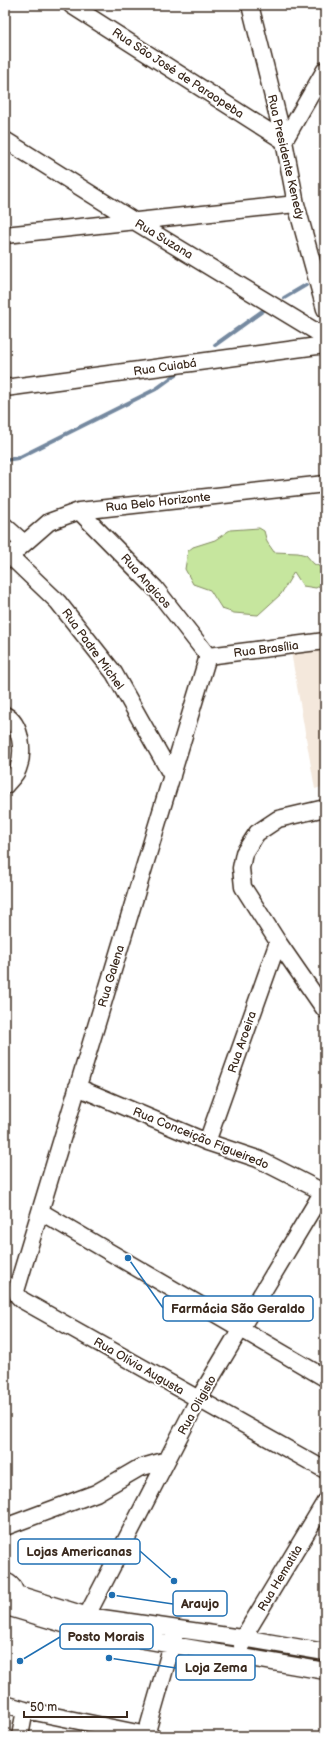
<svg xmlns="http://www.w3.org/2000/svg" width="330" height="1741" font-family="'Balsamiq Sans',sans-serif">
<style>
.built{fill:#f4e8dc}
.green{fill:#c6e69e;stroke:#80885e}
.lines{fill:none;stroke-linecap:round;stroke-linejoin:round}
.stream{stroke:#7489a0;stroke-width:4}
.minor-casing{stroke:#3b2a1e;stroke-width:19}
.minor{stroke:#fff;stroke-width:16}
.labels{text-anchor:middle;stroke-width:4;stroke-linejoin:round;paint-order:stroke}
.street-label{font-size:12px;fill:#3b2a1e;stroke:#fff}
.leader{fill:none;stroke:#1f6fb2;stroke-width:1.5}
.callout-dot{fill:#1f6fb2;stroke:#fff;stroke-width:1.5}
.callout{fill:#fff;stroke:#1f6fb2;stroke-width:1.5}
.callout-label{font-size:13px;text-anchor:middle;font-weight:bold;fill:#3b2a1e}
</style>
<rect width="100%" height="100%" fill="#fff"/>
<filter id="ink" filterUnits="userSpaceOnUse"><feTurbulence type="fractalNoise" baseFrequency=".025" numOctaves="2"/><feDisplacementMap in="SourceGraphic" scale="8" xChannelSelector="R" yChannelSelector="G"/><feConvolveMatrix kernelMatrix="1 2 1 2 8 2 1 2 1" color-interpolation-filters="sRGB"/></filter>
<g filter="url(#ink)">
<path class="built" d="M 325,646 L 325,786 L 315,789 L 291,652 Z"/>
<path class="green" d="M 259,528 L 264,531 L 267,542 L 274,552 L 298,553 L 306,555 L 314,564 L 325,569 L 325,582 L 316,588 L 303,586 L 294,572 L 281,594 L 258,615 L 234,613 L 222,609 L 210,590 L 193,584 L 185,569 L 188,551 L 193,547 L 215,540 L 230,530 Z"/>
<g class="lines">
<path class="stream" d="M 284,298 L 306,285
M 215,345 L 268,307
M 5,460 L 18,458 L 156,389 L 182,370"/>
<g class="minor-casing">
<path id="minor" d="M 71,5 L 284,141 L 325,70
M 250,5 L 284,141 L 296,204 L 325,309
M 5,140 L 134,221 L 325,337
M 5,235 L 296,204
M 5,388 L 325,345
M 79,511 L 155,588 L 208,656
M 5,526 L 24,543
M 10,556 L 58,602 L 114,673 L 172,776
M 5,557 L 10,556 L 49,522 L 79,511 L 325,484
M 208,656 L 16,1291 L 18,1296 L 22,1300 L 325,1470
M 208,656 L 325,641
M 5,715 C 22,724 24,753 18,769 C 16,775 9,781 5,786
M 325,808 L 278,819 L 257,833 L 244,853 L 241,868 L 243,887 L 278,942 L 325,1010
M 77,1087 L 207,1142 L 258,1159 L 323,1192
M 207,1142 L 278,942
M 41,1212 L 325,1378
M 5,1527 L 96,1493 L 139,1468 L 167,1460
M 5,1581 C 15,1585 18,1594 14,1604
M 17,1594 L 88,1616 L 255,1640 L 325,1652
M 10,1608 L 80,1629 L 325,1671
M 80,1629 L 198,1400 L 325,1188
M 242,1646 L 243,1638 L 325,1502
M 5,1704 L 25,1710 L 152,1736
M 146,1735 L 175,1634
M 20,1736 L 25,1710"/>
</g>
<use href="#minor" class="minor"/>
</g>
</g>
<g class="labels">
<g class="street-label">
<text transform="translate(178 73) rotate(33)" y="4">Rua São José de Paraopeba</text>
<text transform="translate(286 157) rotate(77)" y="4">Rua Presidente Kenedy</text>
<text transform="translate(164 239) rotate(31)" y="4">Rua Suzana</text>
<text transform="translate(165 367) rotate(-8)" y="4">Rua Cuiabá</text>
<text transform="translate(158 502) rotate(-6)" y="4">Rua Belo Horizonte</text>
<text transform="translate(146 581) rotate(48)" y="4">Rua Angicos</text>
<text transform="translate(93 649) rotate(54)" y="4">Rua Padre Michel</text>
<text transform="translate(266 649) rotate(-7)" y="4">Rua Brasília</text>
<text transform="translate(111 976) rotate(-73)" y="4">Rua Galena</text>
<text transform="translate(242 1042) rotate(-71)" y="4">Rua Aroeira</text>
<text transform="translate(201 1138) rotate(22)" y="4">Rua Conceição Figueiredo</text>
<text transform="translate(139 1366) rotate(30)" y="4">Rua Olívia Augusta</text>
<text transform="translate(197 1405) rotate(-61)" y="4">Rua Oligisto</text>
<text transform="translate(280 1578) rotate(-59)" y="4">Rua Hematita</text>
</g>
</g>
<path class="leader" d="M128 1258L163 1308M174 1581L140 1551M112 1595L173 1604M20 1661L60 1637M109 1658L176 1668"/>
<g class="callout-dot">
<circle cx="128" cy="1258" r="4"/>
<circle cx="174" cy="1581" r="4"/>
<circle cx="112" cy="1595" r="4"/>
<circle cx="20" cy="1661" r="4"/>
<circle cx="109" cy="1658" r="4"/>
</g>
<g class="callout">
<rect x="163" y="1296" width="150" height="25" rx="4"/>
<rect x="18" y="1539" width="122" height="25" rx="4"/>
<rect x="173" y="1591" width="54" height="25" rx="4"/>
<rect x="60" y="1624" width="93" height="25" rx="4"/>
<rect x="176" y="1655" width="79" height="25" rx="4"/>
</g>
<g class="callout-label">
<text x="238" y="1313">Farmácia São Geraldo</text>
<text x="79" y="1556">Lojas Americanas</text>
<text x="200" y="1608">Araujo</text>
<text x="106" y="1641">Posto Morais</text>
<text x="216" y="1672">Loja Zema</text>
</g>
<rect width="330" height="1741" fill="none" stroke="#fff" stroke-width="20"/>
<rect x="10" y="10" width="310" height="1721" fill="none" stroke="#3b2a1e" stroke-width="1.5" filter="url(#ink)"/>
<path d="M24 1711v6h103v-6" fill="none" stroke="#3b2a1e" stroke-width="2"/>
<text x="30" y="1711" font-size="12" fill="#3b2a1e" stroke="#ffffff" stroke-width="3" paint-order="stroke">50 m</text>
</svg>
